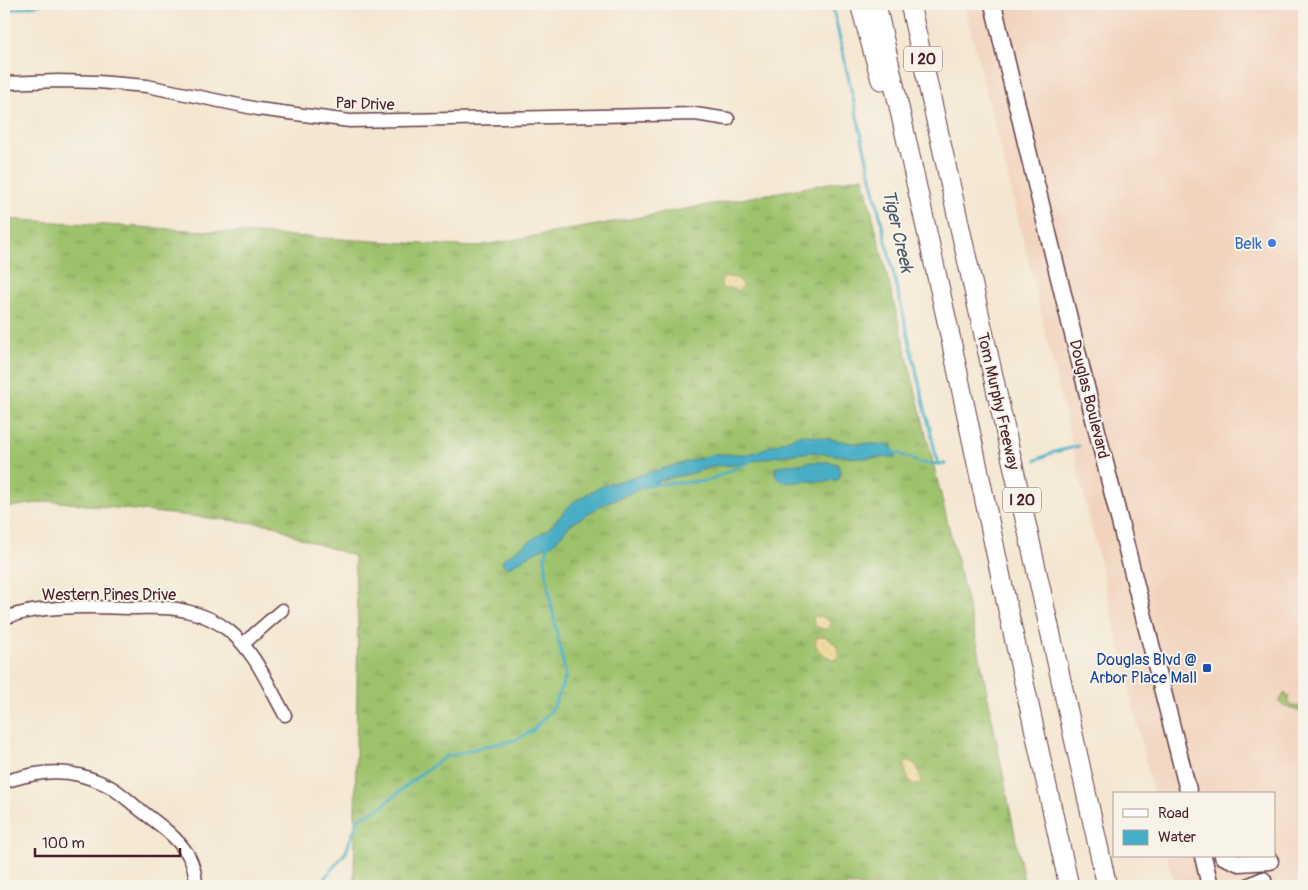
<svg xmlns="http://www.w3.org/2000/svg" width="1308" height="890" font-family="Pangolin,sans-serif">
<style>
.built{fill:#f2d4be}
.grass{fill:url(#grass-tufts);stroke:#74704c}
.sand{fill:url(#sand-dots);stroke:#9c7c64}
.water{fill:#46aec5;stroke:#486678}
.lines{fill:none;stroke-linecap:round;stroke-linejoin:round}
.stream{stroke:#46aec5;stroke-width:3}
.minor-casing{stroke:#643d44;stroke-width:15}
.major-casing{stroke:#643d44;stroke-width:19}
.highway-casing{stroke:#643d44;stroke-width:21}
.minor{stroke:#fff;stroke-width:12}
.major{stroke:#fff;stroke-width:16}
.highway{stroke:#fff;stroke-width:19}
.shop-dot{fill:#3f7fe0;stroke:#f7f3e8;stroke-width:2}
.transit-dot{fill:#1a4fb4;stroke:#f7f3e8;stroke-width:2}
.labels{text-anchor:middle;stroke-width:4;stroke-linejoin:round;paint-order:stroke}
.shield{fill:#f7f3e8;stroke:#7e5f64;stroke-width:1}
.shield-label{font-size:15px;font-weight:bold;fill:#4a1f2b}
.street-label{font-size:16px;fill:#4a1f2b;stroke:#f7f3e8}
.shop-label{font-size:16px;fill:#366cbe;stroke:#f7f3e8;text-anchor:end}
.transit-label{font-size:16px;fill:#164399;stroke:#f7f3e8;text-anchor:end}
.water-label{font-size:18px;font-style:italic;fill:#485869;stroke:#f7f3e8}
</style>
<defs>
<pattern id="grass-tufts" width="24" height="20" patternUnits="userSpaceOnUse" patternTransform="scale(1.25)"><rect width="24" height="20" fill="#9ec26c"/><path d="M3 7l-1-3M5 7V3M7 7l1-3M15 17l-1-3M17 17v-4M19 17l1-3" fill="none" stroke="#839d59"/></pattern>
<pattern id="sand-dots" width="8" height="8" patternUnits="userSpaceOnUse" patternTransform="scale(1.25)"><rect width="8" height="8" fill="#eeda9e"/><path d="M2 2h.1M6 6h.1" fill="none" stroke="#cebb88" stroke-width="1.8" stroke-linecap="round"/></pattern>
</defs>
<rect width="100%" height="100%" fill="#f7f3e8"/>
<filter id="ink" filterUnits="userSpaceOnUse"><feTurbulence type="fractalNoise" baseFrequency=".02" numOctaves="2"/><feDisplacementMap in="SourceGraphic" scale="10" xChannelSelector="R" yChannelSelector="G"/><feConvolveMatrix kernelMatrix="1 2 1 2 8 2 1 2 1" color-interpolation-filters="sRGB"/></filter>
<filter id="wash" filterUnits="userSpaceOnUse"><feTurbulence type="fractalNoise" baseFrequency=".0096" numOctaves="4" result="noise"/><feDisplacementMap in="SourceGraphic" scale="20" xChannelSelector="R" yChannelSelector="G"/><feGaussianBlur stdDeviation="1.12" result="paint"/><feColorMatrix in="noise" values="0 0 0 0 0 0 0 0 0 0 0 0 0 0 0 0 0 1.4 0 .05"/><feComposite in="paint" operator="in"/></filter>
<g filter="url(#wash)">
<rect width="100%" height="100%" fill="#f4e7d2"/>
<path class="built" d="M 964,4 L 1304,4 L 1304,886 L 1174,886 L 1167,856 L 1274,856 L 1274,794 L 1153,794 L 1118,639 L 1022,234 Z"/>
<path class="grass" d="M 863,177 L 977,642 L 1025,886 L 354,886 L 358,623 L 354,556 L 300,538 L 274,525 L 51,501 L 4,508 L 4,219 L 474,247 Z
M 1285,693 L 1289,696 L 1287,702 L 1304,709 L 1304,713 L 1283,706 L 1279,702 Z"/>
<path class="sand" d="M 725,277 L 737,278 L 741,283 L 742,287 L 738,291 L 732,288 L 724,289 L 721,286 L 720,281 Z
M 815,616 L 820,616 L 831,622 L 827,630 L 815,626 L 813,619 Z
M 824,636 C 833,641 840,646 838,657 L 834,660 C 824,654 813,652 816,638 Z
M 907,761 C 917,760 920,773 921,782 L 919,784 L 913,785 L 907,776 L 904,766 Z"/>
<path class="water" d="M 802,434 L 853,443 L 891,445 L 896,457 L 859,458 L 811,452 L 778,456 L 734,465 L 713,466 L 693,473 L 661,480 L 604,504 L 570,525 L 553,544 L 538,550 L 508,568 L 502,564 L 503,559 L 548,529 L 573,502 L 602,486 L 714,454 L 750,454 Z
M 808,462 L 829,462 L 837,464 C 840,469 841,474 839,479 C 835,480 830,481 827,482 C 821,482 816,481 810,481 C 798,481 774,488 775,468 C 786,463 797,466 808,462 Z"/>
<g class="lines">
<path class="stream" d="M 832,4 L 864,147 L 938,464
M 4,11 L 42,4
M 890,452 L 898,453 L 920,463 L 945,464
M 1036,460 L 1054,452 L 1079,446
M 644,485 L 707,481 L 751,461
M 318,886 L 346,852 L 358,819 L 381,807 L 418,776 L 445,757 L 486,746 L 515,740 L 532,731 L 553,708 L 566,676 L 557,634 L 548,587 L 545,559 L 549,543"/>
</g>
</g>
<g filter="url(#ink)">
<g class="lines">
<g class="minor-casing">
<path id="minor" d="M 4,83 L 58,81 L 98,82 L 147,86 L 258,109 L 350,121 L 695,114 L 728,119
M 4,618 C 43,604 92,607 133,608 C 150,608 169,606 186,611 C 201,614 215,620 228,630 C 255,651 268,685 285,715
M 243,644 L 282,610
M 4,782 C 29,774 53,769 79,775 C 90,778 102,782 112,788 C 122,794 130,802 139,809 C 156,822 175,835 187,853 C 193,863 196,875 196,886"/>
</g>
<g class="major-casing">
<path id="major" d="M 993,4 C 1055,268 1122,531 1189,794
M 1203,856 L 1210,886
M 1223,856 L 1239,863 L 1270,861
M 1250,886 L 1263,880"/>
</g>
<g class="highway-casing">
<path id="highway" d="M 860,4 L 881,80
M 876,4 L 948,326 L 1006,601 L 1069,886
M 910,4 L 1107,886"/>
</g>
<use href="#minor" class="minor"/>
<use href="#major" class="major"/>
<use href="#highway" class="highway"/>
</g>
</g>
<circle class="shop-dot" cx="1272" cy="243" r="5"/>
<rect class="transit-dot" x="1202" y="663" width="10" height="10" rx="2.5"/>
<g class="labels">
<g class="shield">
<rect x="904" y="46.5" width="38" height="25" rx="4"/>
<rect x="1003" y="487.5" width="38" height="25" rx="4"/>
</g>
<g class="shield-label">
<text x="923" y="64">I 20</text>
<text x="1022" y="505">I 20</text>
</g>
<g class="street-label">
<text transform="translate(365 103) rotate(2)" y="6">Par Drive</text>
<text transform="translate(1090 399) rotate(76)" y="6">Douglas Boulevard</text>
<text transform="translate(999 401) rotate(77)" y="6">Tom Murphy Freeway</text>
<text x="109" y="600">Western Pines Drive</text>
</g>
<g class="shop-label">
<text x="1262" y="249">Belk</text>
</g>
<g class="transit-label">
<text x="1197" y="665">Douglas Blvd @<tspan x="1197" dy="18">Arbor Place Mall</tspan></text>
</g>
<g class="water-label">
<text transform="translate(898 231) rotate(77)" y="6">Tiger Creek</text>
</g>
</g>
<rect width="1308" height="890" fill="none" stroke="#f7f3e8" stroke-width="20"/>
<rect x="1113" y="792" width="162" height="65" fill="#f7f3e8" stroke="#b29e9c"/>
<rect x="1123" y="809" width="25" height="8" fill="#ffffff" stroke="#b29e9c"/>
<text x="1158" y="818" font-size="15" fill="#4a1f2b">Road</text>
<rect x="1123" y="830" width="25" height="15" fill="#46aec5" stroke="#b29e9c"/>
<text x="1158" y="842" font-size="15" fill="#4a1f2b">Water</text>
<path d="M35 848v8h145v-8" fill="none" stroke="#4a1f2b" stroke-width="2.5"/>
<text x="42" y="848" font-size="15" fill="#4a1f2b" stroke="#f7f3e8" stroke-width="4" paint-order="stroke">100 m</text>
</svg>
